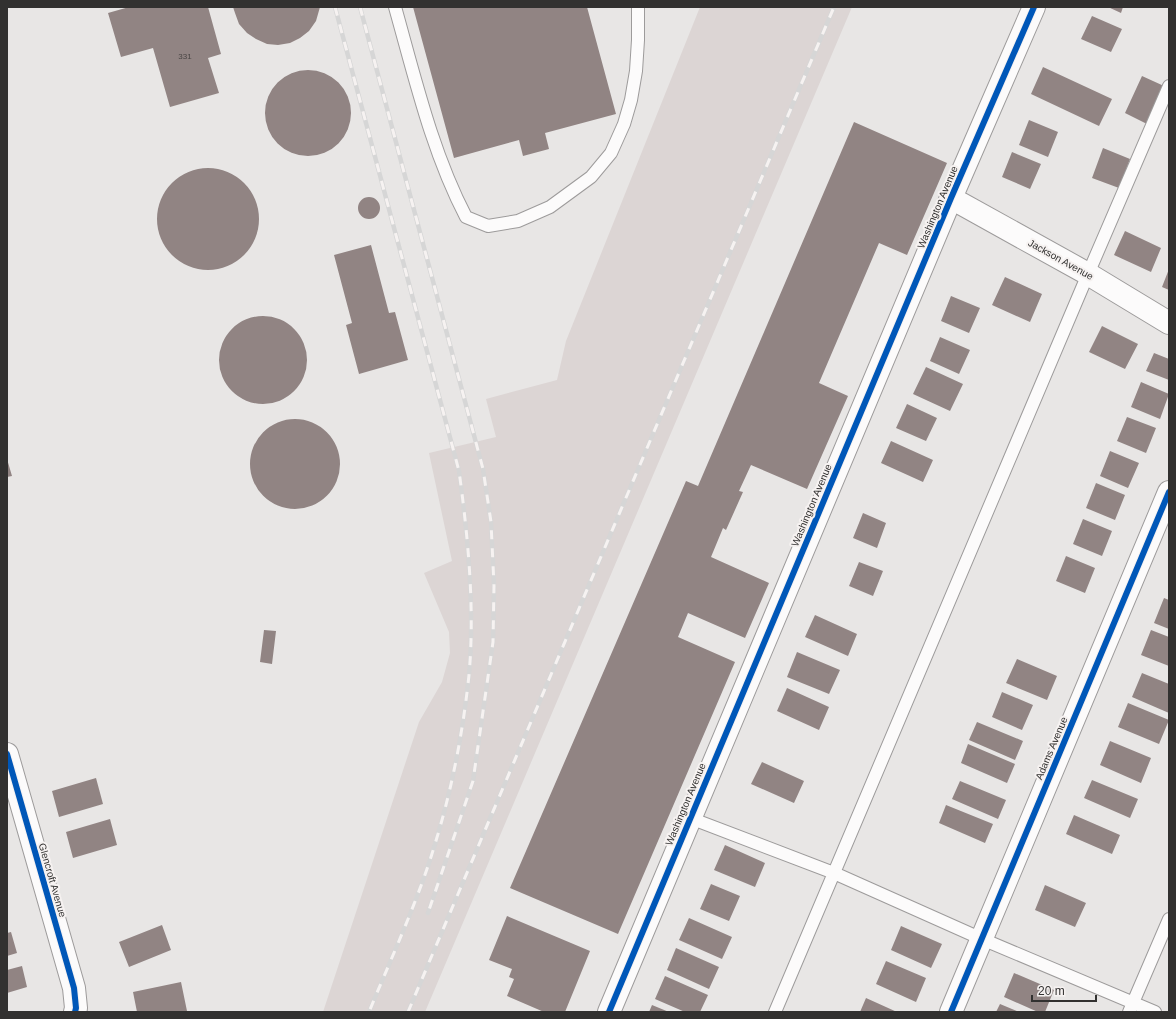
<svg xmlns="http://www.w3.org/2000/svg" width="1176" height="1019" font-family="Arial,sans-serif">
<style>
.built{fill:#dcd5d4}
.building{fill:#918483}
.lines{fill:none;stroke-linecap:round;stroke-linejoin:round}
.lane-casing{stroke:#9d9b9b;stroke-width:14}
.street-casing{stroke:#9d9b9b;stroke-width:24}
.lane{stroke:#fcfbfb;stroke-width:12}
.street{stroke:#fcfbfb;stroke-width:22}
.rail-casing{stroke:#d6d6d6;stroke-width:4.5}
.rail{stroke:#f6f2f1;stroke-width:3;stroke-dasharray:9;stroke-linecap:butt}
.cycleway-casing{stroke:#f6f2f1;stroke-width:8}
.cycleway{stroke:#0057b8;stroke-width:6}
.labels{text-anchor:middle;stroke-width:4;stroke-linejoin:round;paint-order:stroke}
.number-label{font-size:8px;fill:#4a4645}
.street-label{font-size:10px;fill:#323130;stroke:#f6f2f1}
</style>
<rect width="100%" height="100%" fill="#e8e6e5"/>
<path class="built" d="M 700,7 L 852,7 L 425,1012 L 323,1012 L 419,722 L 442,682 L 450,653 L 449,632 L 424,573 L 452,561 L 429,453 L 496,437 L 486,399 L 557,380 L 566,341 Z"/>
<path class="building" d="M 129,7 L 208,7 L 221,54 L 208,58 L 219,93 L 170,107 L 153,48 L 121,57 L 108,13 Z
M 233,7 L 320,7 L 316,21 L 309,31 L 300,38 L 290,43 L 278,45 L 267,44 L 256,39 L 247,33 L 239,24 L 235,13 Z
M 413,7 L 587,7 L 616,114 L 545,133 L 549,149 L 523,156 L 519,140 L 454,158 Z
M 1108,7 L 1123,7 L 1121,13 Z
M 1092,16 L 1122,29 L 1111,52 L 1081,39 Z
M 1043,67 L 1112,99 L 1099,126 L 1031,94 Z
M265 113a43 43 0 1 1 86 0a43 43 0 1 1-86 0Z
M 1142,76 L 1164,86 L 1147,124 L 1125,113 Z
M 1029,120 L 1058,132 L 1048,157 L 1019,145 Z
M 854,122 L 947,163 L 907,255 L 879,243 L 819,383 L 848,396 L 807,489 L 751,465 L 739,491 L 743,492 L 726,530 L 723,528 L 711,557 L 769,583 L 745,638 L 688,613 L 678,637 L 735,662 L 618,934 L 510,888 L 686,481 L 698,486 Z
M 1103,148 L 1130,159 L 1119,188 L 1092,178 Z
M 1012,152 L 1041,164 L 1030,189 L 1002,177 Z
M157 219a51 51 0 1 1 102 0a51 51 0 1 1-102 0Z
M358 208a11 11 0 1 1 22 0a11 11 0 1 1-22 0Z
M 1125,231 L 1161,248 L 1151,272 L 1114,255 Z
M 371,245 L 389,313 L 395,312 L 408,360 L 359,374 L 346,325 L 352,323 L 334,255 Z
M 1169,269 L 1169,290 L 1162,287 Z
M 1005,277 L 1042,294 L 1030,322 L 992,305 Z
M 951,296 L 980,308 L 969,333 L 941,321 Z
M219 360a44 44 0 1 1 88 0a44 44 0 1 1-88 0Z
M 1102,326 L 1138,344 L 1125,369 L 1089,352 Z
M 940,337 L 970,350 L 959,374 L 930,361 Z
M 1154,353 L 1169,359 L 1169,380 L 1146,371 Z
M 926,367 L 963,384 L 950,411 L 913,394 Z
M 1141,382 L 1169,394 L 1160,419 L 1131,407 Z
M 907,404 L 937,418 L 926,441 L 896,428 Z
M 1127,417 L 1156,428 L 1146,453 L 1117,441 Z
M250 464a45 45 0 1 1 90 0a45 45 0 1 1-90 0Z
M 891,441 L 933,460 L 923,482 L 881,463 Z
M 1110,451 L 1139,463 L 1128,488 L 1100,476 Z
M 7,459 L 12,476 L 7,477 Z
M 1096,483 L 1125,495 L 1115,520 L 1086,508 Z
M 863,513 L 886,523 L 877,548 L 853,538 Z
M 1083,519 L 1112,531 L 1102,556 L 1073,544 Z
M 1066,556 L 1095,568 L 1085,593 L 1056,581 Z
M 859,562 L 883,571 L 873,596 L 849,586 Z
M 1164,598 L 1169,600 L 1169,629 L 1154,623 Z
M 815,615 L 857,634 L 848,656 L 805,637 Z
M 264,630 L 276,631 L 272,664 L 260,662 Z
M 1151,630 L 1169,637 L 1169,666 L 1141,655 Z
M 797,652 L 840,670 L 829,694 L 787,677 Z
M 1017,659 L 1057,676 L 1047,700 L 1006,683 Z
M 1142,673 L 1169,684 L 1169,713 L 1132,697 Z
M 787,688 L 829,707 L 819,730 L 777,711 Z
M 1002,692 L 1033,705 L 1022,730 L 992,717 Z
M 1128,703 L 1169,720 L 1159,744 L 1118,727 Z
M 977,722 L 1023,741 L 1015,760 L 969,740 Z
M 1110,741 L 1151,758 L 1141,783 L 1100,765 Z
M 968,744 L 1015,764 L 1007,783 L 961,763 Z
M 762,762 L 804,781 L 794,803 L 751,784 Z
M 96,778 L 103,804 L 59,817 L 52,791 Z
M 1092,780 L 1138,799 L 1130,818 L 1084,798 Z
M 960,781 L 1006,800 L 998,819 L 952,799 Z
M 946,805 L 993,824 L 985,843 L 939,823 Z
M 1074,815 L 1120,835 L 1112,854 L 1066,834 Z
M 110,819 L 117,845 L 73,858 L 66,832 Z
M 725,845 L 765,863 L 755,887 L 714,870 Z
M 711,884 L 740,896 L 729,921 L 700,909 Z
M 1045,885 L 1086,903 L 1075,927 L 1035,910 Z
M 507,916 L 590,951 L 565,1012 L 544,1012 L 507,996 L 514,979 L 509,977 L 512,969 L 489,960 Z
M 689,918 L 732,937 L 722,959 L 679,940 Z
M 162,925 L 171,950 L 129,967 L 119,942 Z
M 901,926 L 942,944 L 931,968 L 891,950 Z
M 11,932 L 17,953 L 7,956 L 7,933 Z
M 676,948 L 719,967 L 709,989 L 667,970 Z
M 886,961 L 926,978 L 916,1002 L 876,984 Z
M 22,966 L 27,987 L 7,993 L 7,970 Z
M 1014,973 L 1054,990 L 1045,1012 L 1038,1012 L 1004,997 Z
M 665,976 L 708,995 L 700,1012 L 685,1012 L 655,999 Z
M 181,982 L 187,1011 L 137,1012 L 133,992 Z
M 866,998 L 897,1012 L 860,1012 Z
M 1000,1004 L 1019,1012 L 996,1012 Z
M 652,1005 L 669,1012 L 649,1012 Z"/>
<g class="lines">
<g class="lane-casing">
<path id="lane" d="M 395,7 C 415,78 432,152 466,217 L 488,226 L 518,221 L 550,207 L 591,177 L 611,153 L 624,124 L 631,100 L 636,71 L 638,40 L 638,7
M 690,818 L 834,873 L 982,939 L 1155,1012
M 775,1012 L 1088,274 L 1169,86
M 1129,1012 L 1169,919"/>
</g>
<g class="street-casing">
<path id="street" d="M 951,198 L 1088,274 L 1169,323
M 7,754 L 74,988 L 76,1008 L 75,1012
M 609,1012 L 951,198 L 1034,7
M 951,1012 L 1169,492"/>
</g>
<use href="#lane" class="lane"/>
<use href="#street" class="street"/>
<g class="rail-casing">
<path id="rail" d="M 335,7 L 459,471 C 468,536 475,609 469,675 C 463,732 452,789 435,844 C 418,901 392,956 369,1012
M 360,7 L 483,469 L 491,522 L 494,586 L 493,642 L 473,781 L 428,913
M 408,1012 L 834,7"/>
</g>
<use href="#rail" class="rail"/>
<g class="cycleway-casing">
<path id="cycleway" d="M 7,754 L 74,988 L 76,1008 L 75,1012
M 609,1012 L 951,198 L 1034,7
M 951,1012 L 1169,492"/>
</g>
<use href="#cycleway" class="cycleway"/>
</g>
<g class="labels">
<g class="number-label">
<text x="185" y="59">331</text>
</g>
<g class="street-label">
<text transform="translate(937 207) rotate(-67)" y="4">Washington Avenue</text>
<text transform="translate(1061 259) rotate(29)" y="4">Jackson Avenue</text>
<text transform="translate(811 505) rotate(-67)" y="4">Washington Avenue</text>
<text transform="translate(1051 748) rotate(-67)" y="4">Adams Avenue</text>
<text transform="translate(685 804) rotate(-67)" y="4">Washington Avenue</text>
<text transform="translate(53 880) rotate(74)" y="4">Glencroft Avenue</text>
</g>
</g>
<rect width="1176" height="1019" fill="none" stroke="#323130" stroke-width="16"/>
<path d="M1032 995v6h64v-6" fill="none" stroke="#323130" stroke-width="2"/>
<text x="1038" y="995" font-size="12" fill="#323130" stroke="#f6f2f1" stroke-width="3" paint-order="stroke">20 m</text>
</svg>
